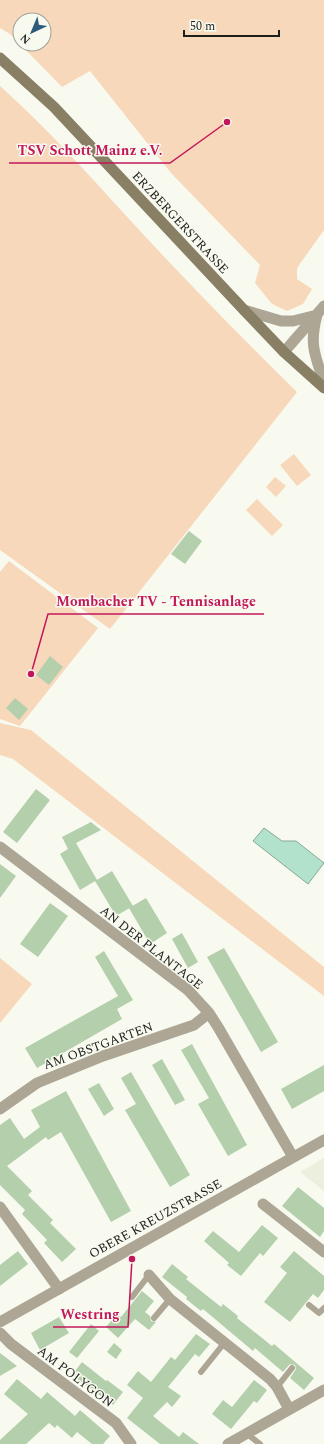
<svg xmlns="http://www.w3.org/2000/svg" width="324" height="1444" font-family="Spectral,serif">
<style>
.built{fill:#ecefdd}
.green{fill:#f8d8bb}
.water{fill:#b3e2cc;stroke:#86a897}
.building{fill:#b3cfab}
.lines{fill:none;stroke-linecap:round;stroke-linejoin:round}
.service{stroke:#ada695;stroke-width:6}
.minor{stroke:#ada695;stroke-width:11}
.tertiary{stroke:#ada695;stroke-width:11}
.secondary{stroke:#897f65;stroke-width:11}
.labels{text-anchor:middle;stroke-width:3;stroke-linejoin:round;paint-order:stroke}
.street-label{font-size:13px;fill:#1e1f1b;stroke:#f8faef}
.leader{fill:none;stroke:#c2185b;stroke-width:1.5}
.callout-dot{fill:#c2185b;stroke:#f8faef;stroke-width:1.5}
.callout-label{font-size:14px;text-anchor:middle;font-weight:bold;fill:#c2185b;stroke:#f8faef;stroke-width:3;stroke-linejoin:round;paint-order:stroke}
</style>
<rect width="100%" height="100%" fill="#f8faef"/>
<path class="built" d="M 324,1158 L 324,1191 L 300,1172 Z"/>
<path class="green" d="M 0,0 L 324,0 L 324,230 L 297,268 L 297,279 L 312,289 L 303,304 L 287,311 L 272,304 L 255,283 L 260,265 L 171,173 L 90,71 L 62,87 L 20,44 L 44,44 L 44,20 L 20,20 L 20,44 L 10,34 L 0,28 Z
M 0,86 C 47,128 88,174 130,220 C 184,279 240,336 297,392 L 110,629 L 0,550 Z
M 294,454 L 311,475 L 297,486 L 280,465 Z
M 275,477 L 286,486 L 276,497 L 266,487 Z
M 257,499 L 283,525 L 272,536 L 246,510 Z
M 9,561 L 98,628 L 20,726 L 0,719 L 0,572 Z
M 0,723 L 31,730 L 324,967 L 324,996 L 13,759 L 0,755 Z
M 0,958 L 32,984 L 0,1023 Z"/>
<path class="water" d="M 264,828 L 282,841 L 296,841 L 324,863 L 308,884 L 253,841 Z"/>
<path class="building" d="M 189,531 L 202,541 L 185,564 L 171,554 Z
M 50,656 L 63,667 L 49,685 L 36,675 Z
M 15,698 L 28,709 L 19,720 L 6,708 Z
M 36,789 L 50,800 L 17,843 L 3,832 Z
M 91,822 L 101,830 L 76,843 L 97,880 L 80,890 L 60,854 L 68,849 L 62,837 Z
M 0,864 L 16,876 L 0,898 Z
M 112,871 L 133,906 L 116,916 L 95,881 Z
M 146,898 L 167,933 L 150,944 L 129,908 Z
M 50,903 L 68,916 L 38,957 L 20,944 Z
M 182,933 L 198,962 L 188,968 L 172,939 Z
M 224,948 L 278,1042 L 261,1052 L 207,957 Z
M 104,951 L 133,1000 L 117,1009 L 122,1019 L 37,1068 L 25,1048 L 118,996 L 95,957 Z
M 192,1044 L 247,1145 L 228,1156 L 198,1104 L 209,1098 L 181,1050 Z
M 162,1059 L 185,1100 L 175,1105 L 152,1065 Z
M 324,1065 L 324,1091 L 292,1109 L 281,1089 Z
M 131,1072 L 190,1175 L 170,1187 L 125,1110 L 136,1104 L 121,1078 Z
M 99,1083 L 114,1109 L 104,1116 L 88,1089 Z
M 66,1091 L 131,1211 L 111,1222 L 61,1132 L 48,1140 L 46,1137 L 7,1166 L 32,1191 L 28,1195 L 53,1220 L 50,1223 L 76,1249 L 62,1262 L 44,1243 L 47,1240 L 22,1214 L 25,1210 L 0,1185 L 0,1125 L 10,1118 L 24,1139 L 40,1127 L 31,1110 Z
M 298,1187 L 324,1208 L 324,1231 L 320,1237 L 282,1206 Z
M 262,1225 L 278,1238 L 263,1256 L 260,1253 L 241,1276 L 227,1265 L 229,1263 L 204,1241 L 213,1231 L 239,1252 Z
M 18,1251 L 28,1264 L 0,1286 L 0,1265 Z
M 294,1251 L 324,1276 L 324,1290 L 318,1298 L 313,1294 L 290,1322 L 264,1302 L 287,1273 L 280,1267 Z
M 172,1264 L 188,1277 L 186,1279 L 221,1307 L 223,1304 L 238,1316 L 237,1318 L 272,1346 L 274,1344 L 314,1378 L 304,1390 L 290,1378 L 296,1369 L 295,1365 L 290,1364 L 283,1372 L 255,1348 L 253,1351 L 203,1309 L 201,1311 L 186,1299 L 187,1297 L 162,1277 Z
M 142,1291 L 154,1301 L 145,1312 L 150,1316 L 151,1321 L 156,1322 L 149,1330 L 135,1319 L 118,1338 L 106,1327 L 117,1314 L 121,1317 Z
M 59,1317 L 69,1333 L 40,1350 L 31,1333 Z
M 91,1324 L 99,1331 L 77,1358 L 69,1352 Z
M 196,1334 L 210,1344 L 199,1357 L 195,1354 L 168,1387 L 181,1396 L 172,1407 L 167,1402 L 153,1416 L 179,1437 L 183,1432 L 199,1444 L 160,1444 L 127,1418 L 143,1398 L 127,1385 L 138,1371 L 151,1382 L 171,1357 L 175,1360 Z
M 114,1343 L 122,1350 L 116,1359 L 107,1352 Z
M 0,1353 L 17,1366 L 0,1376 Z
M 82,1362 L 106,1381 L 107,1380 L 123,1392 L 113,1405 L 72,1375 Z
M 17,1379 L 41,1399 L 47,1392 L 75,1416 L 80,1410 L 110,1436 L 103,1444 L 92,1444 L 77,1432 L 72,1438 L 57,1425 L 55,1428 L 49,1423 L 26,1444 L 0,1444 L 0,1440 L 28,1414 L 4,1394 Z
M 254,1380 L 267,1390 L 257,1403 L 254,1401 L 231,1429 L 212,1414 L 223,1400 L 232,1407 Z"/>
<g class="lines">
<path class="service" d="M 132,1297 L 149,1275
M 309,1305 L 319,1313 L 324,1308
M 154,1318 L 170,1299
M 201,1372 L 225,1342
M 277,1387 L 292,1368
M 246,1433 L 260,1444"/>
<path class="minor" d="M 244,310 L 281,321 L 293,321 L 317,315
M 317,315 C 309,345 315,355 324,382
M 284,352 L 324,306
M 0,847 L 188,990 L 209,1013 L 218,1027 L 293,1157
M 0,1109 L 37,1083 L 103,1056 L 194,1025 L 209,1013
M 263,1204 L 324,1252
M 0,1207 L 59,1289
M 149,1275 L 170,1299 L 270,1379 L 277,1387 L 289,1409
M 0,1333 L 11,1344 L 116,1423 L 131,1444
M 228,1444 L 324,1390"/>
<path class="tertiary" d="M 0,1322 L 324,1140"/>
<path class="secondary" d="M 0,58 L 54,107 L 244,310 L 284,352 L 324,388"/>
</g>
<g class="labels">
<g class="street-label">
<text transform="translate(181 222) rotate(47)" y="5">ERZBERGERSTRASSE</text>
<text transform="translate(152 947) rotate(38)" y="5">AN DER PLANTAGE</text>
<text transform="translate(98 1045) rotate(-20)" y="5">AM OBSTGARTEN</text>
<text transform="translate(155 1218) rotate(-29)" y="5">OBERE KREUZSTRASSE</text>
<text transform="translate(76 1376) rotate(37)" y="5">AM POLYGON</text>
</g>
</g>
<path class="leader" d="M227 122L170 163H9M31 674L48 614H264M132 1259L128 1327H53"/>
<g class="callout-dot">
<circle cx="227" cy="122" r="4"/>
<circle cx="31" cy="674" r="4"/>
<circle cx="132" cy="1259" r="4"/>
</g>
<g class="callout-label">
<text x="90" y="155">TSV Schott Mainz e.V.</text>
<text x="156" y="606">Mombacher TV - Tennisanlage</text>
<text x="90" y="1319">Westring</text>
</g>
<g transform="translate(32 32) rotate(224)"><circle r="19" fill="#f8faef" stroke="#a1a29a"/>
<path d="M0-3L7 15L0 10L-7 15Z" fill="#2d5d7b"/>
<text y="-6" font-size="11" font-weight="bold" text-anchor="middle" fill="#1e1f1b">N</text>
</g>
<path d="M184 30v6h95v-6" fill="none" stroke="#1e1f1b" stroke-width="2"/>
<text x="190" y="30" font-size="12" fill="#1e1f1b" stroke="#f8faef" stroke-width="3" paint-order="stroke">50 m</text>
</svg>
